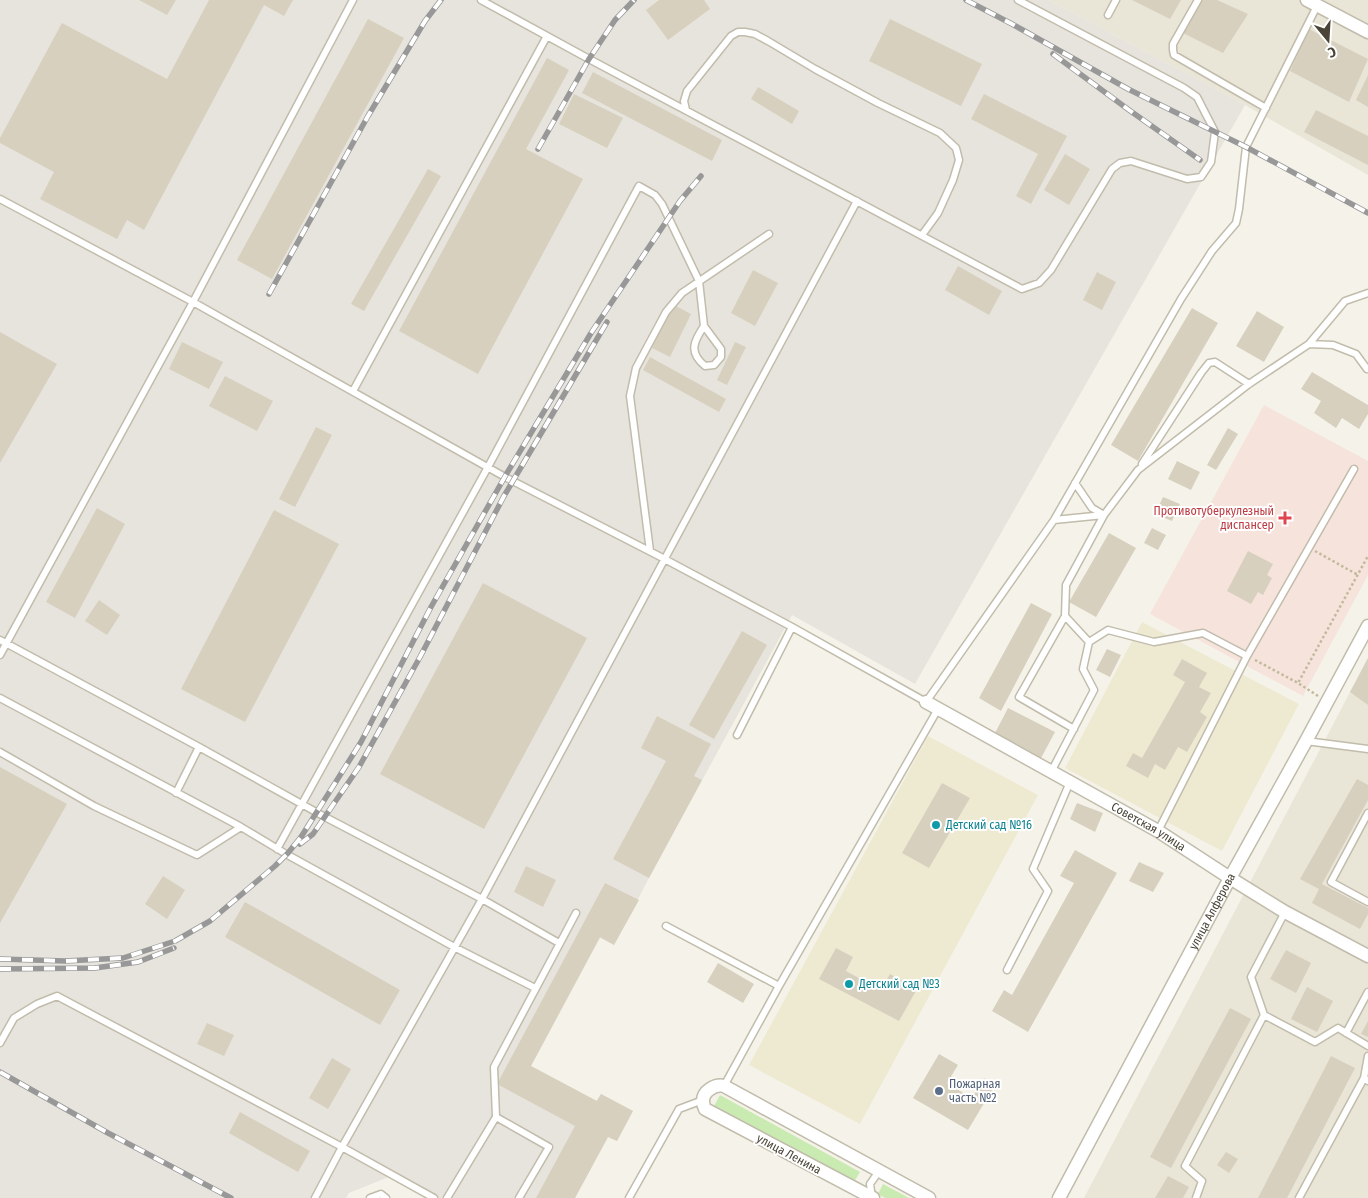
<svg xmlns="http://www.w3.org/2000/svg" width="1368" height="1198" font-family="'Fira Sans Condensed',sans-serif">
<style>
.residential{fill:#e9e5d7}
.industrial{fill:#e7e4dd}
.education{fill:#eeead2}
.medical{fill:#f5e3dc}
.green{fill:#c9eab1}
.building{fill:#d7d0be}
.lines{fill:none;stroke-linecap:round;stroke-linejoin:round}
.service-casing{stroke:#c1bcab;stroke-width:9}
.minor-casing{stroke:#c1bcab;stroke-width:15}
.path{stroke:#c3ba9c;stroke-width:2.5;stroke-dasharray:2.5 2.5;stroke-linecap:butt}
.service{stroke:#fff;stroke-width:6}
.minor{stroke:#fff;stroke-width:12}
.rail-casing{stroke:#989898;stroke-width:5.5}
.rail{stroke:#fff;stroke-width:4;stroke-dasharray:11;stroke-linecap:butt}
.health-dot{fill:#e0444e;stroke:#fff;stroke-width:2}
.culture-dot{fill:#0f9aa8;stroke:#fff;stroke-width:2}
.service-dot{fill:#5c6f8a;stroke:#fff;stroke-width:2}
.labels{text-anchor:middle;stroke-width:4;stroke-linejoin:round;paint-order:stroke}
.health-label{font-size:12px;fill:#be3a42;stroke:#fff;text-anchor:end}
.culture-label{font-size:12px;fill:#0d838f;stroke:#fff;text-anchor:start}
.street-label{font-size:12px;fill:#494437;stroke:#fff}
.service-label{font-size:12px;fill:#4e5e75;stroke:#fff;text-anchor:start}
</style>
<rect width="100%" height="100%" fill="#f5f3e9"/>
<path class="residential" d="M 1049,0 L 1368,0 L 1368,175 L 1245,105 Z
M 1368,658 L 1368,1198 L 1084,1198 Z"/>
<path class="industrial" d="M 0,0 L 1049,0 L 1245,105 L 915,684 L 792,615 L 649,878 L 614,945 L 600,938 L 531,1066 L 596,1101 L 601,1094 L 633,1111 L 617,1141 L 608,1137 L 575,1198 L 430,1198 L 391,1176 L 349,1193 L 346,1198 L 0,1198 Z"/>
<path class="education" d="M 1142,622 L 1299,704 L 1222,851 L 1065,768 Z
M 928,736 L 1038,795 L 860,1124 L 749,1065 Z"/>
<path class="medical" d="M 1264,405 L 1368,461 L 1368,575 L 1303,696 L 1150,614 Z"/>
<path class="green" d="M 720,1095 L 860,1172 L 854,1182 L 714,1106 Z
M 883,1184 L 909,1198 L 885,1198 L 878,1194 Z"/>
<path class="building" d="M 139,0 L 176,0 L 167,15 Z
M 209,0 L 293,0 L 284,16 L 264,5 L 144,230 L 127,220 L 117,239 L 40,199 L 54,172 L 0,143 L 0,138 L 62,23 L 167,79 Z
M 659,0 L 704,0 L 710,9 L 668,40 L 646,10 Z
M 1132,0 L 1181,0 L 1170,19 Z
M 1201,0 L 1217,0 L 1248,14 L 1223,53 L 1183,33 Z
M 368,19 L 404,38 L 272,279 L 237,260 Z
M 890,19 L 982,64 L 961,106 L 869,61 Z
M 1309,29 L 1368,59 L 1349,102 L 1290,71 Z
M 547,58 L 569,70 L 526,149 L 583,179 L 478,374 L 399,331 Z
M 593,72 L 722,140 L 712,161 L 582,93 Z
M 1368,75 L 1368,107 L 1356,100 Z
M 758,87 L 799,111 L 792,124 L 751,99 Z
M 574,94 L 623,118 L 607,148 L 559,124 Z
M 984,94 L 1067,136 L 1031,204 L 1016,196 L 1038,154 L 971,119 Z
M 1316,110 L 1368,136 L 1368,165 L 1304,132 Z
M 1065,154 L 1090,169 L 1069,205 L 1044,190 Z
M 428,169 L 441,176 L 364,311 L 351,304 Z
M 958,266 L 1002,291 L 989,315 L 945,290 Z
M 753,270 L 778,283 L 755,326 L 731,313 Z
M 1097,272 L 1116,282 L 1102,310 L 1083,300 Z
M 674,305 L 691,314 L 670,357 L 652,348 Z
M 1192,308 L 1218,323 L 1138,461 L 1111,445 Z
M 1257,311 L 1284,327 L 1264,362 L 1236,346 Z
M 0,332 L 57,364 L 0,463 Z
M 182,342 L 223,362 L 209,389 L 169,369 Z
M 735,342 L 746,347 L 727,385 L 717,380 Z
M 650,357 L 726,399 L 719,412 L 643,370 Z
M 1312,372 L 1368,405 L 1368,414 L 1359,429 L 1342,418 L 1336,428 L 1314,413 L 1321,401 L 1301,389 Z
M 225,376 L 273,401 L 257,431 L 209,406 Z
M 316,427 L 332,435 L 295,507 L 279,499 Z
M 1228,428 L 1238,434 L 1216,470 L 1207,465 Z
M 1177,461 L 1200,472 L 1191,490 L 1168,479 Z
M 1163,497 L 1180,504 L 1172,521 L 1155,514 Z
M 97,508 L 125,524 L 75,618 L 46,602 Z
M 274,510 L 339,544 L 245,722 L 181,689 Z
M 1152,528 L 1166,535 L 1158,550 L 1144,543 Z
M 1109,533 L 1136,548 L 1096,617 L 1069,602 Z
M 1248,551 L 1273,564 L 1267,575 L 1272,578 L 1263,595 L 1258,592 L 1251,604 L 1227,591 Z
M 483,583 L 587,638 L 484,829 L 380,774 Z
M 99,600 L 120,615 L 107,635 L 85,621 Z
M 1031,603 L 1052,614 L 1001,711 L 979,698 Z
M 742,631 L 767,645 L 714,739 L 689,725 Z
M 1107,649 L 1121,655 L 1110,677 L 1096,670 Z
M 1368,658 L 1368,705 L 1350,692 Z
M 1182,659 L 1207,673 L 1199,687 L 1211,693 L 1200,712 L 1207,717 L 1187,752 L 1178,747 L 1165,770 L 1155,764 L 1148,778 L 1126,766 L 1133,753 L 1142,758 L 1185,682 L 1173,675 Z
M 1008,708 L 1055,732 L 1040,760 L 994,735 Z
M 657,716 L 711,744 L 694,776 L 702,780 L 649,878 L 613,859 L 666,761 L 641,748 Z
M 0,767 L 67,804 L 0,923 Z
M 1357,779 L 1368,785 L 1368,800 L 1322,884 L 1368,908 L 1368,914 L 1360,929 L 1312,903 L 1319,889 L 1300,879 Z
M 942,783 L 970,798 L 929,868 L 902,853 Z
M 1077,803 L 1103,813 L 1095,832 L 1070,819 Z
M 1075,850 L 1117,873 L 1028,1032 L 992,1011 L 1004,990 L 1012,995 L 1074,883 L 1060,876 Z
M 1139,862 L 1164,873 L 1153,892 L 1129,881 Z
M 526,866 L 556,880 L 543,907 L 514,892 Z
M 163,876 L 185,890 L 167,919 L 145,904 Z
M 605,883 L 639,900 L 614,945 L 600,937 L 531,1066 L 597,1101 L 601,1094 L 633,1111 L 617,1141 L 608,1137 L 575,1198 L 536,1198 L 575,1126 L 497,1084 Z
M 245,902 L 400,990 L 380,1025 L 225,937 Z
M 836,948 L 853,957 L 846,971 L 881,990 L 890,974 L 917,989 L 899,1021 L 819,979 Z
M 1286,950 L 1311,963 L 1296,993 L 1270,979 Z
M 718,963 L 754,984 L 743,1003 L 707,982 Z
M 1307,987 L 1333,1001 L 1317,1032 L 1291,1019 Z
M 1230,1008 L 1251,1019 L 1171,1168 L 1150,1157 Z
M 1368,1021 L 1368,1037 L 1361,1034 Z
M 207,1023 L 234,1035 L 224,1056 L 197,1044 Z
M 939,1054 L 958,1065 L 947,1083 L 972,1098 L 984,1078 L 995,1085 L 968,1130 L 913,1098 Z
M 1331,1056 L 1355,1068 L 1287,1198 L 1258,1198 Z
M 332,1058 L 351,1069 L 328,1109 L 309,1098 Z
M 240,1112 L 310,1151 L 298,1172 L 229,1133 Z
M 1226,1152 L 1238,1159 L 1229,1173 L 1217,1165 Z
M 1168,1176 L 1189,1187 L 1183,1198 L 1155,1198 Z"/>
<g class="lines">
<g class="service-casing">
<path id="service" d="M 481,0 L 589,59 L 1022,289 L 1039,283 L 1051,270 L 1112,169 L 1120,163 L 1131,161 L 1187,179 L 1201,177 L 1211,162 L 1215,132 L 1197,97 L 1184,88 L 1018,0
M 1198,0 L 1173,44 L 1173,50 L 1174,55 L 1266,108
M 1108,15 L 1116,0
M 686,110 L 684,101 L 687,91 L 731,36 L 738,32 L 745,32 L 755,34 L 768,41 L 815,69 L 878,103 L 940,133 L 956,148 L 959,160 L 953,180 L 938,213 L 922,235
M 0,199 L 193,302 L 505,477 L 657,555 L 792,627 L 926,702 L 1054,520 L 1181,299 L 1212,251 L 1236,223 L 1239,209 L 1246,147 L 1317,6
M 1309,344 L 1345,301 L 1368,293
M 353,391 L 547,36
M 1142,464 L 1201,373 L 1209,363 L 1215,362 L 1249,384
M 1054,520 L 1104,515 L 1138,470 L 1249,384 L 1309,344 L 1333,345 L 1356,354 L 1367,369
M 650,551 L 630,396 L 636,368 L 666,312 L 682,293 L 769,234
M 0,640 L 199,747 L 325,817 L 482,899 L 559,943
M 1089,642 L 1108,630 L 1154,642 L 1203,633 L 1247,656
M 0,655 L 193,302 L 353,0
M 0,698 L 241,827 L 286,854 L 456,948 L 535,988
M 1074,729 L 1019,697 L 1065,616 L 1066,585 L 1104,515 L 1092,508 L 1075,483
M 737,735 L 792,627
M 1306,741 L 1368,749
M 0,752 L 94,806 L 197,855 L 241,827
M 1051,772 L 1094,690 L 1083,669 L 1089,642 L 1065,616
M 176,793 L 199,747
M 1368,813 L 1331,882 L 1368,902
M 1158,831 L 1247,656 L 1354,469
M 277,849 L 488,467 L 639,186 L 655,195 L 662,204 L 699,281 L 704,326 L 721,349 L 721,357 L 714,365 L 705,366 C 688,352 694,341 704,326
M 1285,912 L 1251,977 L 1264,1015 L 1315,1042 L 1338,1028 L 1368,1046
M 666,926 L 779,986 L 938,709
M 1007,970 L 1048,891 L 1033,869 L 1070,782
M 1346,1033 L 1368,992
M 0,1043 L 14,1018 L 37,1004 L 57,996 L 342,1147 L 434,1198
M 1368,1056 L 1364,1078 L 1368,1081
M 724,1086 L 779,986
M 496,1117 L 494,1067 L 576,913
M 315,1198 L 342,1147 L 482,899 L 857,201
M 370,1198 L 381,1194 L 386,1198
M 447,1198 L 496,1117 L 549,1147 L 519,1198
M 629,1198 L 679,1109 L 703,1100
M 872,1198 L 870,1184 L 877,1174 L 883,1174
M 1196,1198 L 1202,1181 L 1185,1166 L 1264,1015
M 1299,1198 L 1364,1078"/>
</g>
<g class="minor-casing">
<g id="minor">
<path d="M 1307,0 L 1368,32"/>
<path id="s1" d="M 926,702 L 1158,831 L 1230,878 L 1285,912 L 1368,956"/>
<path d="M 873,1198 L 705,1109 C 704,1107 703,1104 703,1101 C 703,1091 715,1084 724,1086 L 929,1198"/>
<path id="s2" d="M 1059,1198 L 1230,878 L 1306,741 L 1368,626"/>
</g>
</g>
<path class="path" d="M 1315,551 L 1358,575
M 1255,660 L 1298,683
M 1318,696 L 1298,683 L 1368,556"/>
<use href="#service" class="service"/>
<use href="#minor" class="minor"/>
<g class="rail-casing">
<path id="rail" d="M 966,0 L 1012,24 L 1128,89 L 1246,147 L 1368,213
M 1053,54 L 1129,110 L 1200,160
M 538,149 L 589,59 L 615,20 L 634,0
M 269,294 L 368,116 L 425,21 L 441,0
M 300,844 L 313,834 L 359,767 L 420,657 L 504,496 L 607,322
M 0,959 L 65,961 L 123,958 L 175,941 L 210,921 L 275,866 L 288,853 L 301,837 L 361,742 L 431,607 L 507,473 L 591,333 L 680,201 L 701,176
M 0,969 L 95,968 L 138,962 L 174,948
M 0,1072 L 108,1133 L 231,1198"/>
</g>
<use href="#rail" class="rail"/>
</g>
<path class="health-dot" d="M1282.5 510.5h5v5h5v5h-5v5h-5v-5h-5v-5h5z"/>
<g class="culture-dot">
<circle cx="936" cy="825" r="5"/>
<circle cx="849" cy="984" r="5"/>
</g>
<circle class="service-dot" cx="939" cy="1091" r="5"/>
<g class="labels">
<g class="health-label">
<text x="1274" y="515">Противотуберкулезный<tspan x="1274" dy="14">диспансер</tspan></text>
</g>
<g class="culture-label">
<text x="946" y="829">Детский сад №16</text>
<text x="859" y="988">Детский сад №3</text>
</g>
<g class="street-label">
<text dy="4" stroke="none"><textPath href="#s1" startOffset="255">Советская улица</textPath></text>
<text dy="4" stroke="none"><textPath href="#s2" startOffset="325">улица Алферова</textPath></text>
<text transform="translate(789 1154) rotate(28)" y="4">улица Ленина</text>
</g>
<g class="service-label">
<text x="949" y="1088">Пожарная<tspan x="949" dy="14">часть №2</tspan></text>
</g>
</g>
<g transform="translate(1328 40) rotate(162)" stroke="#ffffff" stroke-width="4" paint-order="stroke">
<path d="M0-4L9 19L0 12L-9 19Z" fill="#494437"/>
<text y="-8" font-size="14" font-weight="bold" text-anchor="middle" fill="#494437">С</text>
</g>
</svg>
